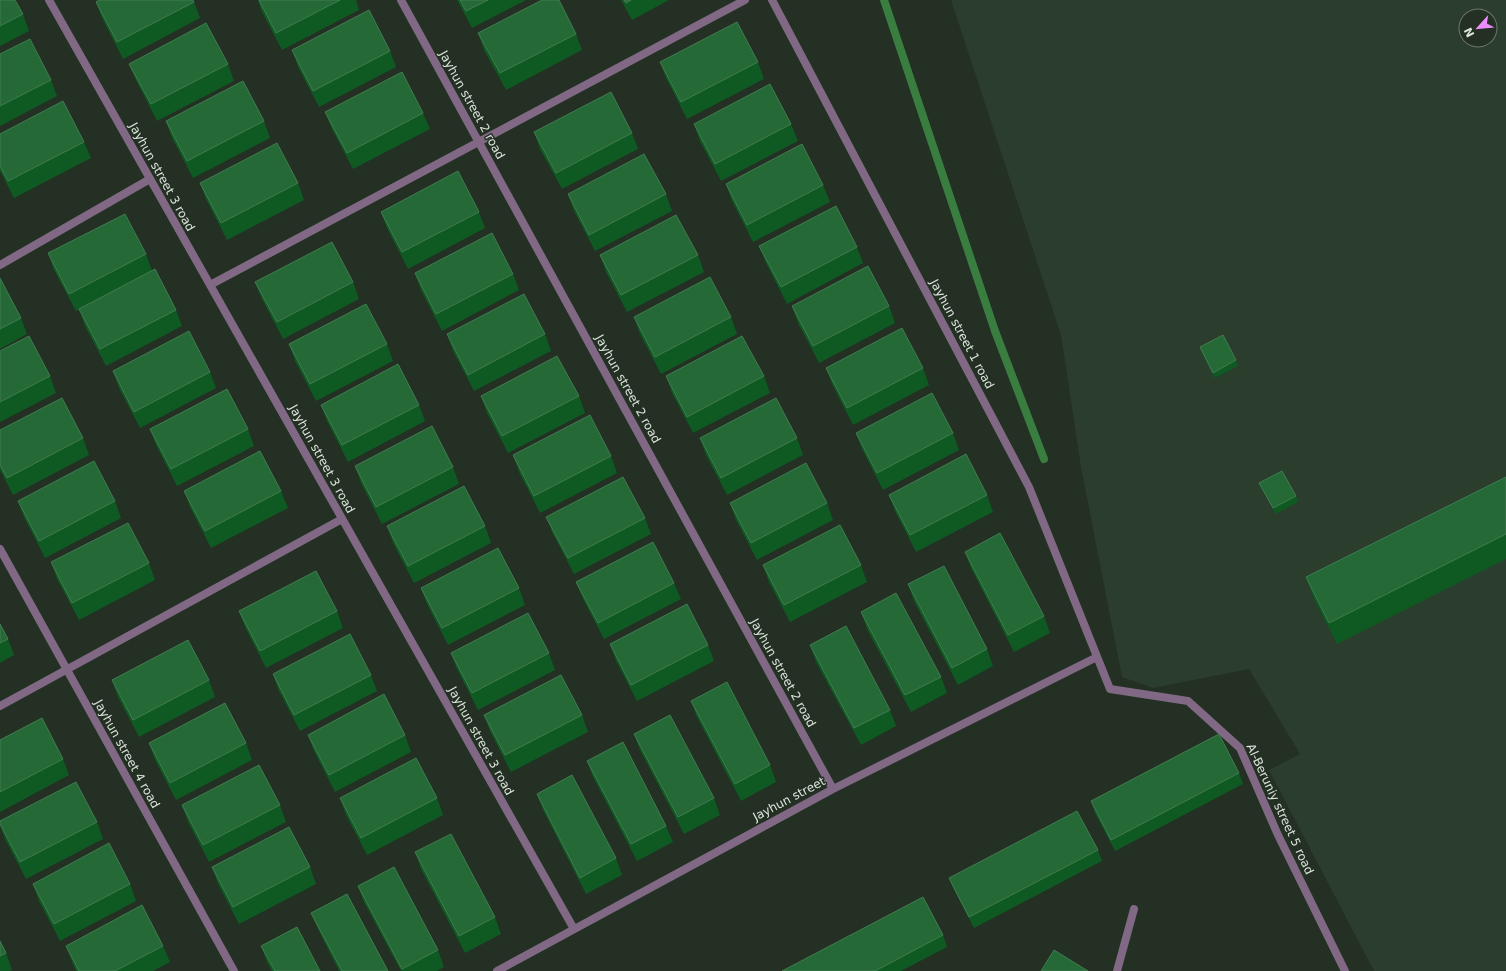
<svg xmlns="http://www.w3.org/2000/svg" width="1506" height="971" font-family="'DejaVu Sans',sans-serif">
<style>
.built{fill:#2b3d2c;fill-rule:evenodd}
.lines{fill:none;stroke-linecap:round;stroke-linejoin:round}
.stream{stroke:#397d40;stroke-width:8}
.minor{stroke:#816985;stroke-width:8}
.wall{fill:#0f5a22}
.building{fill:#256936;stroke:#427c50}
.labels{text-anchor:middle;stroke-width:3;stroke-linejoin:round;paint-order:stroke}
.street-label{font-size:12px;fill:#dce4dc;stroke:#233023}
</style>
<rect width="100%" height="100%" fill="#233023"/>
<path class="built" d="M 951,0 L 1506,0 L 1506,971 L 1374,971 L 1269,770 L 1300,754 L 1249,669 L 1153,688 L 1122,677 L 1081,467 L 1061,335 ZM 1466,16 L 1490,16 L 1490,40 L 1466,40 Z"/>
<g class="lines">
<path class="stream" d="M 884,0 L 995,331 L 1044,459"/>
<path class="minor" d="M 49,0 L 574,929
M 401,0 L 833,789
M 772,0 L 1029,487 L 1110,689 L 1188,701 L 1240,748 L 1278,835 L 1345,971
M 0,265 L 150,179
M 210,285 L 745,0
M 0,549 L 234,971
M 0,706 L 342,519
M 497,971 L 833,789 L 1097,657
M 1117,971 L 1134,909"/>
</g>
<path class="wall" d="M 0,0 L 23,14 L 29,31 L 0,46 Z
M 258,0 L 356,0 L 359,10 L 282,50 L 261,10 Z
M 457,0 L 526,0 L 472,28 Z
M 621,0 L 669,0 L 632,20 Z
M 96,2 L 194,2 L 200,18 L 123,59 L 102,18 Z
M 478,33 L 576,34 L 582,50 L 506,90 L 484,50 Z
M 292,50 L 390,51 L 396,67 L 319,107 L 298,67 Z
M 0,54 L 51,80 L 57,96 L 0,126 Z
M 660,62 L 758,62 L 764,79 L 687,119 L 666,78 Z
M 129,64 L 228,64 L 234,81 L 157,121 L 136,80 Z
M 325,112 L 423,113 L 430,129 L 353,169 L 332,129 Z
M 166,121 L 264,121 L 270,138 L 193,178 L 172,138 Z
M 694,124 L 791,124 L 798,141 L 721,181 L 700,141 Z
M 534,132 L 632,133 L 638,149 L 562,189 L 540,149 Z
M 0,134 L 84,142 L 91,158 L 14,198 L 0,171 Z
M 200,183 L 298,183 L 304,200 L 227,240 L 206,199 Z
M 726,184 L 823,185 L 830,202 L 753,242 L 732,201 Z
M 568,194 L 666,194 L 672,211 L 595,251 L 574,211 Z
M 381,212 L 479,212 L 485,228 L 408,269 L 387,228 Z
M 759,246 L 857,247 L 863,263 L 787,304 L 766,263 Z
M 48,253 L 146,254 L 152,271 L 76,311 L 54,270 Z
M 600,255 L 698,255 L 704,272 L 627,312 L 606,272 Z
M 415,273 L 513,274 L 519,290 L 442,331 L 421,290 Z
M 0,278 L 21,318 L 27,334 L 0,349 Z
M 255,282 L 353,282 L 359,299 L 283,339 L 262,299 Z
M 792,306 L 889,306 L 895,323 L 819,363 L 798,323 Z
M 79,309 L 176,310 L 182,326 L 106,366 L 85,326 Z
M 634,317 L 731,317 L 737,334 L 661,374 L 640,334 Z
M 447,334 L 545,334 L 551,351 L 474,391 L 453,351 Z
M 289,344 L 387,344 L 393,361 L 316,401 L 295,361 Z
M 1200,347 L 1236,360 L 1238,366 L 1215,378 L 1202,353 Z
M 0,351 L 50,376 L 56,393 L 0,422 Z
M 826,368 L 923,368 L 929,385 L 853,425 L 832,384 Z
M 113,371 L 210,372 L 216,388 L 140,428 L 119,388 Z
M 666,376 L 764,376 L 770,393 L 693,433 L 672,393 Z
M 481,396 L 579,396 L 585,413 L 508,453 L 487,413 Z
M 321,405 L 419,405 L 425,421 L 348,462 L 327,421 Z
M 150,429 L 248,429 L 254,446 L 177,486 L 156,445 Z
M 0,430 L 83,438 L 89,455 L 13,495 L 0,470 Z
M 856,433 L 953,433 L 959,450 L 883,490 L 862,449 Z
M 700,438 L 797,438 L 803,455 L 727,495 L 706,455 Z
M 513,455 L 611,456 L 617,473 L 540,513 L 519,472 Z
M 355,466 L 453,467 L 459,484 L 382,524 L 361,483 Z
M 1506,477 L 1506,559 L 1337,644 L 1314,599 L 1306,577 Z
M 1259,483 L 1296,496 L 1298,502 L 1276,514 L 1262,489 Z
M 184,491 L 281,491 L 288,508 L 211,548 L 190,507 Z
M 889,495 L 987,495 L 993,512 L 916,552 L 895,511 Z
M 18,501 L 115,501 L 121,518 L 45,558 L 24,517 Z
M 730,503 L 827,503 L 833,520 L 757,560 L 736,520 Z
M 546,517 L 645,518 L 651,534 L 574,574 L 553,534 Z
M 387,526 L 485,526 L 491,543 L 414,583 L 393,543 Z
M 965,552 L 1044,616 L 1050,633 L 1014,652 L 971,568 Z
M 51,562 L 149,563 L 155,580 L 79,620 L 57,579 Z
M 763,565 L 861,565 L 867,582 L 790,622 L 769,582 Z
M 576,582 L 674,583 L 681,599 L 604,639 L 583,599 Z
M 908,584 L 987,649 L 993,666 L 958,685 L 914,601 Z
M 421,588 L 519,588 L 525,605 L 448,645 L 427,604 Z
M 239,611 L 337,611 L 343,628 L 266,668 L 245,627 Z
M 861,612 L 941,677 L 947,693 L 911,712 L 867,629 Z
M 0,624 L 8,639 L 14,655 L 0,663 Z
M 610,644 L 708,645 L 714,661 L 637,701 L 616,661 Z
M 810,645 L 890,710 L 896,726 L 861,745 L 816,662 Z
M 451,653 L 549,653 L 555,670 L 478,710 L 457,669 Z
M 273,674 L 371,675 L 377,691 L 300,731 L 279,691 Z
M 112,680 L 209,680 L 215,697 L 139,737 L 118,697 Z
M 691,701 L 770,765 L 776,782 L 741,801 L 697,717 Z
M 484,715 L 582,715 L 588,732 L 511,772 L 490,731 Z
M 634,734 L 714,798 L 720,815 L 684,834 L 640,750 Z
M 308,735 L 405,735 L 411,752 L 335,792 L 314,751 Z
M 0,740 L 63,759 L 69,775 L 0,812 Z
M 149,743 L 246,743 L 252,760 L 176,800 L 155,760 Z
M 587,761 L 666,826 L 673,842 L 637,861 L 593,777 Z
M 1239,773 L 1243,784 L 1115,851 L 1095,813 L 1091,801 Z
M 537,794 L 616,858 L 622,875 L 586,894 L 543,810 Z
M 340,798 L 437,798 L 443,815 L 367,855 L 346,815 Z
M 182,805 L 280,805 L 286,822 L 209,862 L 188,822 Z
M 0,821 L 97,822 L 103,839 L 26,879 L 5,839 L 0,825 Z
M 1098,850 L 1102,861 L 974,928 L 954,890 L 949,878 Z
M 415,852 L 495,917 L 501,934 L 465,953 L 421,869 Z
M 212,867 L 310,867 L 316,884 L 239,924 L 218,884 Z
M 33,884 L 130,884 L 136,901 L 60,941 L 39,901 Z
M 358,886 L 438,950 L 444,967 L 437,971 L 401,971 L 364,902 Z
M 311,913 L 388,971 L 339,971 L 318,929 Z
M 943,935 L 947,947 L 901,971 L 782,971 Z
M 0,941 L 6,953 L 12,970 L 9,971 L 0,971 Z
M 66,946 L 163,946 L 170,962 L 153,971 L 76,971 L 72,962 Z
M 261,946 L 320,971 L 272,971 L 267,962 Z"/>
<path class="building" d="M 0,0 L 15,0 L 23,14 L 0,26 Z
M 99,0 L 193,0 L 194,2 L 117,42 L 96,2 Z
M 259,0 L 340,0 L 276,33 Z
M 460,0 L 488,0 L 466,11 Z
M 542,0 L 559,0 L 576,34 L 500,73 L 478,33 Z
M 624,0 L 631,0 L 626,3 Z
M 369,10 L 390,51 L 313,91 L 292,50 Z
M 737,22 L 758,62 L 681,102 L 660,62 Z
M 206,23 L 228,64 L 151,104 L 129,64 Z
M 30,39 L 51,80 L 0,106 L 0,54 Z
M 402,72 L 423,113 L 347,153 L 325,112 Z
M 243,81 L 264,121 L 187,161 L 166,121 Z
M 770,84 L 791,124 L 715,164 L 694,124 Z
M 611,92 L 632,133 L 556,173 L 534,132 Z
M 63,101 L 84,142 L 8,181 L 0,166 L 0,134 Z
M 277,143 L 298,183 L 221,223 L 200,183 Z
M 802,144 L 823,185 L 747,225 L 726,184 Z
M 644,154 L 666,194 L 589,235 L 568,194 Z
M 458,171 L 479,212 L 402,252 L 381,212 Z
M 836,206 L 857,247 L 781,287 L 759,246 Z
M 125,214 L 146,254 L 69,294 L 48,253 Z
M 676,215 L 698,255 L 621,295 L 600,255 Z
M 492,233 L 513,274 L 436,314 L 415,273 Z
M 332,242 L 353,282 L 277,322 L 255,282 Z
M 868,266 L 889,306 L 813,346 L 792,306 Z
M 155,269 L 176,310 L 100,349 L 79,309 Z
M 710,277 L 731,317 L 655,357 L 634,317 Z
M 0,278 L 21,318 L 0,329 Z
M 524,294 L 545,334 L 468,375 L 447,334 Z
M 366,304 L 387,344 L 310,384 L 289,344 Z
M 902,328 L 923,368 L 847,408 L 826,368 Z
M 189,331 L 210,372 L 134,412 L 113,371 Z
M 1223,335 L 1236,360 L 1213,373 L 1200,347 Z
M 29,336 L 50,376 L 0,402 L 0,351 Z
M 742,336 L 764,376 L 687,417 L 666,376 Z
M 557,356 L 579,396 L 502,436 L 481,396 Z
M 398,364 L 419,405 L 342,445 L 321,405 Z
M 227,389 L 248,429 L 171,469 L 150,429 Z
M 932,393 L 953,433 L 877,473 L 856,433 Z
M 62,398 L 83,438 L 7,478 L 0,465 L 0,430 Z
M 776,398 L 797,438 L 721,478 L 700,438 Z
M 590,415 L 611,456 L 534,496 L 513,455 Z
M 432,426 L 453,467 L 376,507 L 355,466 Z
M 260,451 L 281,491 L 205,531 L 184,491 Z
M 966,454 L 987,495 L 910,535 L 889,495 Z
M 94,461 L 115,501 L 39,541 L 18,501 Z
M 806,463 L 827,503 L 751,543 L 730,503 Z
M 1282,471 L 1296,496 L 1273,508 L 1259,483 Z
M 623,477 L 645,518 L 568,558 L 546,517 Z
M 1506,477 L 1506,534 L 1329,623 L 1306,577 Z
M 464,486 L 485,526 L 408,566 L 387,526 Z
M 128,523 L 149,563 L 72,603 L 51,562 Z
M 840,525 L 861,565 L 784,605 L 763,565 Z
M 1000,533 L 1044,616 L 1008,635 L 965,552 Z
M 653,542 L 674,583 L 598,623 L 576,582 Z
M 498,548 L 519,588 L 442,628 L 421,588 Z
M 944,566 L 987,649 L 952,668 L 908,584 Z
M 316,571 L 337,611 L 260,651 L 239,611 Z
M 896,593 L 941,677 L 905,695 L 861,612 Z
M 687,604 L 708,645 L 631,685 L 610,644 Z
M 528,613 L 549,653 L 472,693 L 451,653 Z
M 0,624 L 8,639 L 0,643 Z
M 846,626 L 890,710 L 854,728 L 810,645 Z
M 350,634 L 371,675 L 294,715 L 273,674 Z
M 188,640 L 209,680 L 133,720 L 112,680 Z
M 561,675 L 582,715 L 505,755 L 484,715 Z
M 727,682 L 770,765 L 735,784 L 691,701 Z
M 384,694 L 405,735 L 329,775 L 308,735 Z
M 225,703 L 246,743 L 170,783 L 149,743 Z
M 670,715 L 714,798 L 678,817 L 634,734 Z
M 42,718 L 63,759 L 0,792 L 0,740 Z
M 1219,734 L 1239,773 L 1111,840 L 1091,801 Z
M 623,742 L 666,826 L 631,844 L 587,761 Z
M 416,758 L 437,798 L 361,838 L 340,798 Z
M 259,765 L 280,805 L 203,845 L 182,805 Z
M 572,775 L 616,858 L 580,878 L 537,794 Z
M 76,782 L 97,822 L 20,862 L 0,824 L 0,821 Z
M 1077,811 L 1098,850 L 969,917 L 949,878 Z
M 289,827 L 310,867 L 233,907 L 212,867 Z
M 451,834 L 495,917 L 459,936 L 415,852 Z
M 109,843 L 130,884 L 54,924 L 33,884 Z
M 394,867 L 438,950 L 402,969 L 358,886 Z
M 347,894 L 388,971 L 342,971 L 311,913 Z
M 923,897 L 943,935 L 875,971 L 782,971 Z
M 142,905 L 163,946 L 115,971 L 79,971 L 66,946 Z
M 297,927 L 320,971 L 275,971 L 261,946 Z
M 0,941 L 6,953 L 0,956 Z
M 1054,950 L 1088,971 L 1041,971 Z"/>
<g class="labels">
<g class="street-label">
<text transform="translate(472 105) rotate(61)" y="4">Jayhun street 2 road</text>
<text transform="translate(162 177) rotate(61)" y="4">Jayhun street 3 road</text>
<text transform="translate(962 334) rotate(62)" y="4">Jayhun street 1 road</text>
<text transform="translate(628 389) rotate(61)" y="4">Jayhun street 2 road</text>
<text transform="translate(322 459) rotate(61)" y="4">Jayhun street 3 road</text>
<text transform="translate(783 673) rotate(61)" y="4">Jayhun street 2 road</text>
<text transform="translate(481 741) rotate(61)" y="4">Jayhun street 3 road</text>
<text transform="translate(127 754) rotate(61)" y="4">Jayhun street 4 road</text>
<text transform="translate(789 799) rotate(-28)" y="4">Jayhun street</text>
<text transform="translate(1280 809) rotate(65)" y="4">Al-Beruniy street 5 road</text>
</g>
</g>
<g transform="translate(1478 28) rotate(243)"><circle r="19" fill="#233023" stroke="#6d786d"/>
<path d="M0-3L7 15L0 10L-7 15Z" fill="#eb8dfc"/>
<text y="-6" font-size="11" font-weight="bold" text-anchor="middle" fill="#dce4dc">N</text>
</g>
</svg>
